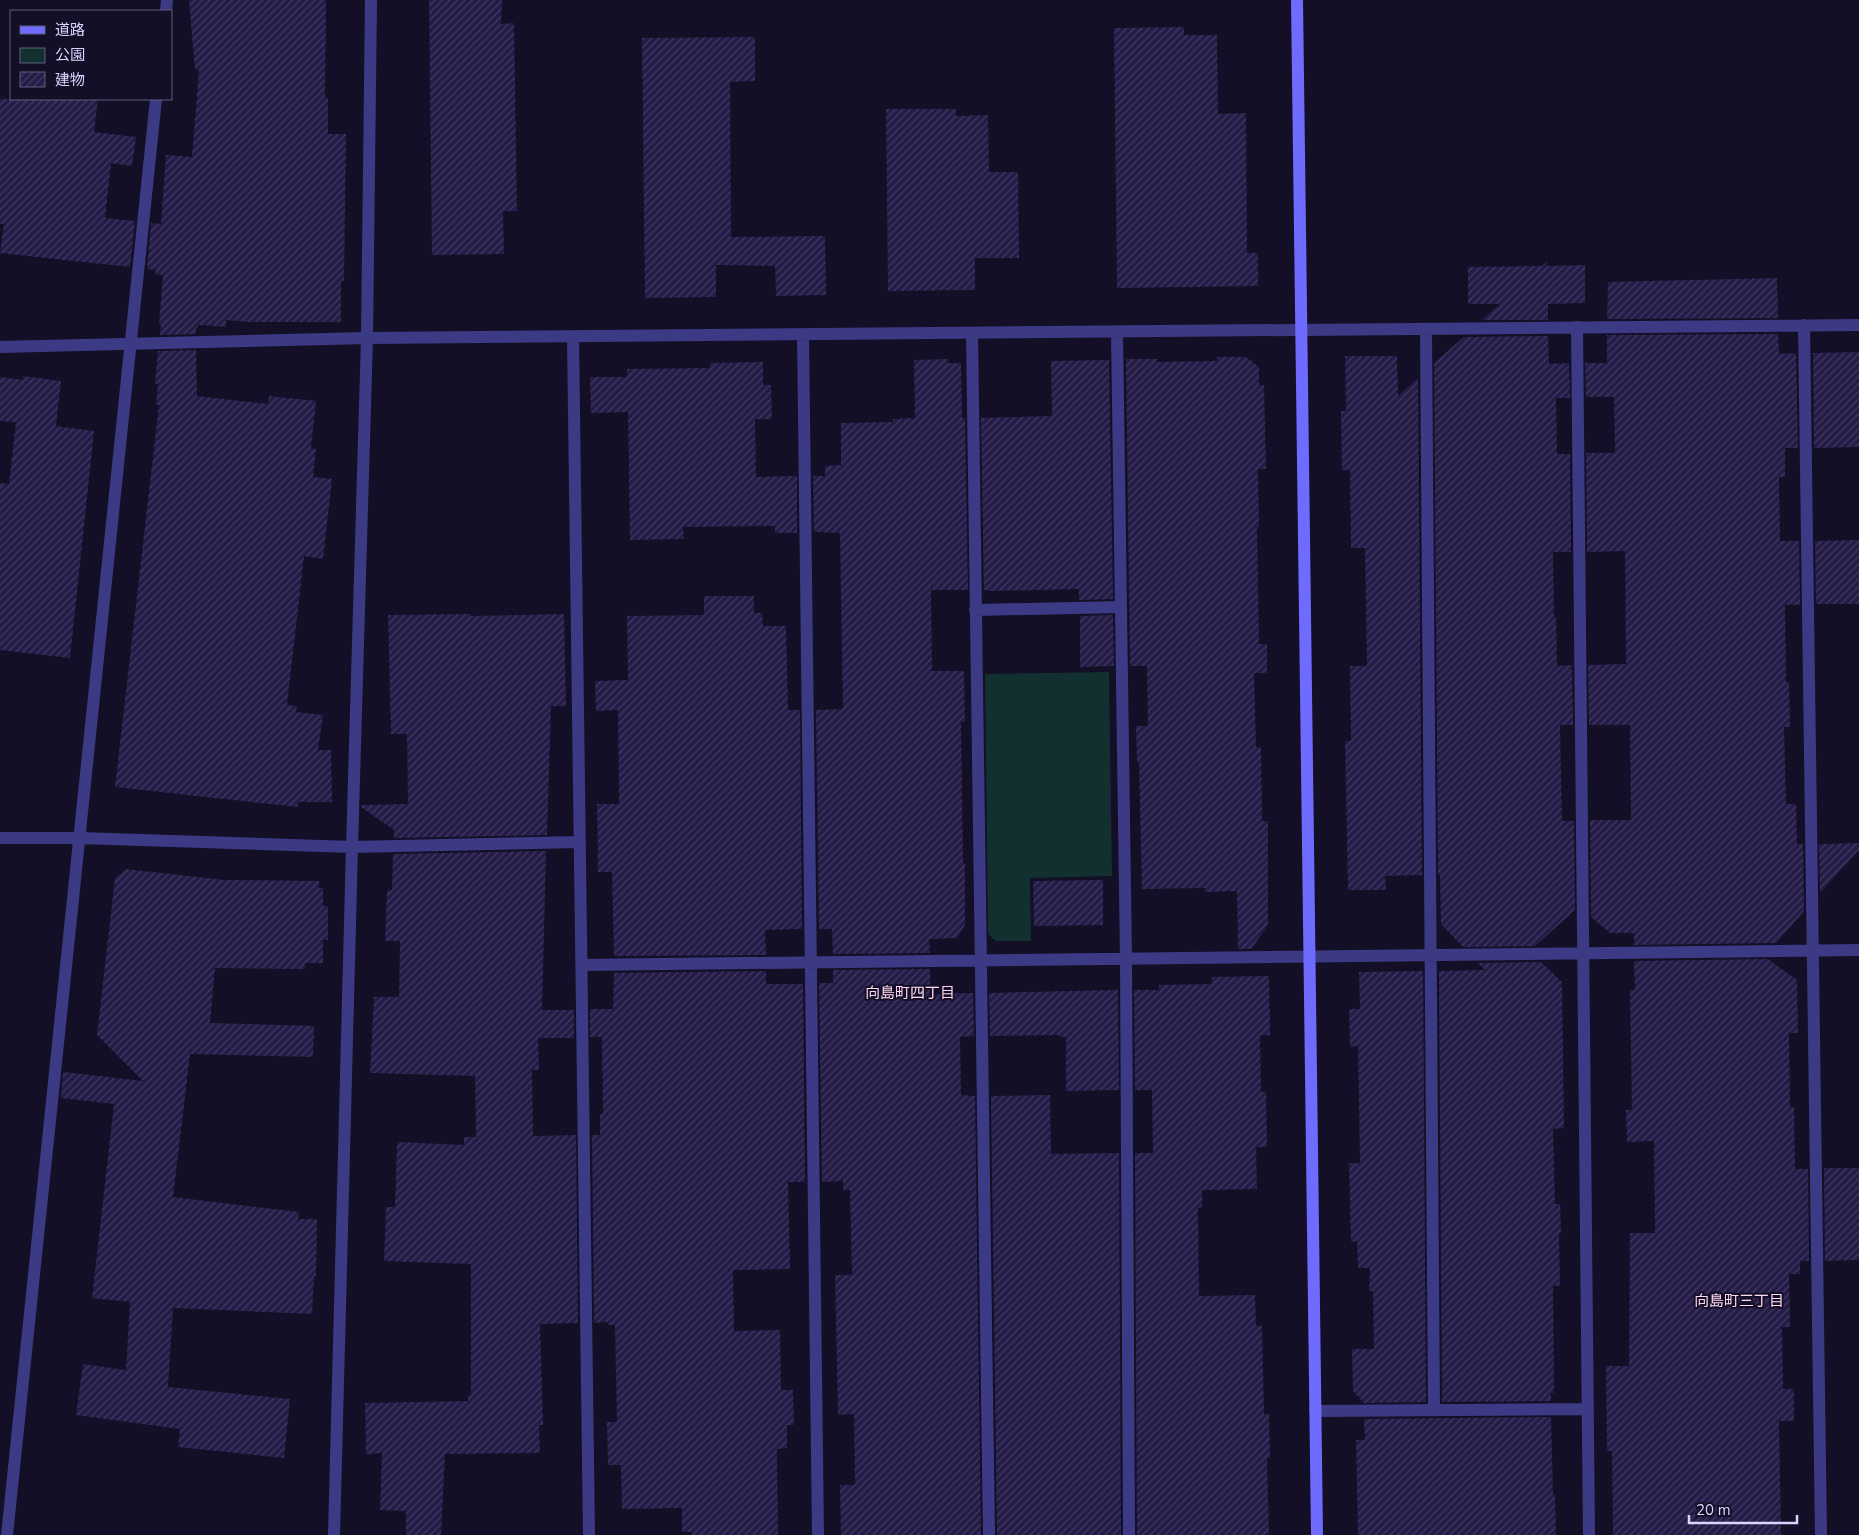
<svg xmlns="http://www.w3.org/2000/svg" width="1859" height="1535" font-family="'Nunito Sans','Noto Sans JP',sans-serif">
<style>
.green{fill:#12302f}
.building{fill:url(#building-hatch)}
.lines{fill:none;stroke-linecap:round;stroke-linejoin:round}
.street{stroke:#3d3a85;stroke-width:12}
.secondary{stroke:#6f6bff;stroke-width:12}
.labels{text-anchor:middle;stroke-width:4;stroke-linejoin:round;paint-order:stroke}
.neighbourhood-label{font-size:15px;fill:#ffd6f0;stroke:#130f26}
</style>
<defs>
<pattern id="building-hatch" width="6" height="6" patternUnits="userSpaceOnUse" patternTransform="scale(1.25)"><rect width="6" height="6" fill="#241b47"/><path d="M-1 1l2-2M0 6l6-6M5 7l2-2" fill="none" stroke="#433b63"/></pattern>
</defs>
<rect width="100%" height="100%" fill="#130f26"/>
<path class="green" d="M 1109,672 L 1112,876 L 1030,878 L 1031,941 L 996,941 L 988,934 L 985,674 Z"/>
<path class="building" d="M 189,0 L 326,0 L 325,98 L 328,98 L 328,134 L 346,134 L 344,281 L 341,281 L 341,322 L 250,322 L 226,320 L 226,327 L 198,325 L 198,328 L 196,327 L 196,334 L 160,335 L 161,325 L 159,324 L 163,275 L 155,274 L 156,270 L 147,269 L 151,223 L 161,224 L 166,155 L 192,157 L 199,70 L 195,69 Z
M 429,0 L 502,0 L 501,24 L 514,23 L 517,211 L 503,211 L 504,254 L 432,255 Z
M 1184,27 L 1184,35 L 1217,35 L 1218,114 L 1246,113 L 1247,253 L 1258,253 L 1258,286 L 1117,288 L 1114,28 Z
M 755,37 L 755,81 L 730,82 L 731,237 L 825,236 L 826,295 L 776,296 L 775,266 L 716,265 L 716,297 L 645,298 L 642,38 Z
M 0,99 L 98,99 L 94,132 L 136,137 L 132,166 L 111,163 L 105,218 L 135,221 L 130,267 L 0,253 L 4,224 L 0,224 Z
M 886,109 L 956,109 L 956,116 L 988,115 L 989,172 L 1018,172 L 1019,258 L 975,258 L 975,290 L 888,291 Z
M 1547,261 L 1547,266 L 1585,265 L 1585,303 L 1548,304 L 1548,320 L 1482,320 L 1500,304 L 1468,304 L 1468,267 L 1542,266 Z
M 1777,278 L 1778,318 L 1607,319 L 1608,282 Z
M 1778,334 L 1779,354 L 1796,353 L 1798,448 L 1785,448 L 1785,477 L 1779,477 L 1780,541 L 1799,541 L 1800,605 L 1785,605 L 1786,682 L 1789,682 L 1790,727 L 1784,727 L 1786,804 L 1796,804 L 1797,844 L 1803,844 L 1804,911 L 1776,943 L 1634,945 L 1634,933 L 1610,933 L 1591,917 L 1590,820 L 1631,820 L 1630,725 L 1589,725 L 1588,665 L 1626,664 L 1625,551 L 1587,552 L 1586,453 L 1615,453 L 1614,397 L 1586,397 L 1585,363 L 1607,363 L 1607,335 Z
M 1548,336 L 1549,364 L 1569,363 L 1570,398 L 1556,398 L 1557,454 L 1570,454 L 1571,552 L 1553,552 L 1554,617 L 1556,617 L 1557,666 L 1572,665 L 1573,725 L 1560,725 L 1562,821 L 1574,821 L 1575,910 L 1535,946 L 1463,947 L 1441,924 L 1440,875 L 1438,875 L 1434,363 L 1464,337 Z
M 196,350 L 197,396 L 268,404 L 269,396 L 316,401 L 311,448 L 316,449 L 313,477 L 332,479 L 323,559 L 304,556 L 287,705 L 297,706 L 296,712 L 323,715 L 318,750 L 331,750 L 332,802 L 298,802 L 298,807 L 115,787 L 159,405 L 156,405 L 158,384 L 155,384 L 158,351 Z
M 1859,352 L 1859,447 L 1814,448 L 1813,353 Z
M 1345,356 L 1397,356 L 1398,396 L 1418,378 L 1422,875 L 1385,876 L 1386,890 L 1348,890 L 1345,741 L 1351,741 L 1350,666 L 1367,666 L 1365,548 L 1351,548 L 1350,470 L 1342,470 L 1341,411 L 1346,411 Z
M 1217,357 L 1246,357 L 1259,367 L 1259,385 L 1264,385 L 1266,469 L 1258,469 L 1259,527 L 1257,527 L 1259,644 L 1267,644 L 1267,673 L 1254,673 L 1256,747 L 1261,747 L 1262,821 L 1268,821 L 1268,925 L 1251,949 L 1238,949 L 1237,891 L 1205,892 L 1205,888 L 1142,889 L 1139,762 L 1137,762 L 1136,726 L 1148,726 L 1147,666 L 1130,666 L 1126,359 L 1157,359 L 1157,362 L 1217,361 Z
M 948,359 L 948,363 L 961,363 L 962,418 L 965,418 L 968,590 L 931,590 L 932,671 L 964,671 L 965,722 L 961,722 L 963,863 L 965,863 L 965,925 L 957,938 L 929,939 L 930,953 L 833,954 L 832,929 L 819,929 L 816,710 L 843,709 L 840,533 L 814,532 L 813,476 L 825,476 L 825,466 L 841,465 L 841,423 L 893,422 L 893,419 L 915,418 L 914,360 Z
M 1109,360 L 1113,599 L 1079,600 L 1079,589 L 988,591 L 987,590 L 984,590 L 981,418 L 1052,416 L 1051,361 Z
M 763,362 L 763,385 L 771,385 L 772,419 L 755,419 L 756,477 L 797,476 L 797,533 L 775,533 L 775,526 L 683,527 L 684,539 L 630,540 L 628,412 L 591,413 L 590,377 L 627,377 L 627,369 L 710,368 L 710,363 Z
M 23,376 L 61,381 L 56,426 L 94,431 L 70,658 L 0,650 L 0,483 L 9,484 L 16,422 L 0,421 L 0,377 L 23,380 Z
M 1859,540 L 1859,604 L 1816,604 L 1815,541 Z
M 704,596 L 754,596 L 754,613 L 762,613 L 763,626 L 786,626 L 788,710 L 800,710 L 802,929 L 765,930 L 766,955 L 614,956 L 612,872 L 598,872 L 597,804 L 619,804 L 618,710 L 596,711 L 595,681 L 628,680 L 627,616 L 704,615 Z
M 471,614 L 471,616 L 564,614 L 566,706 L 551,706 L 547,835 L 394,838 L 394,830 L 361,807 L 361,805 L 408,804 L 407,734 L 391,734 L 388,615 Z
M 1113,615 L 1114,666 L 1080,667 L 1080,616 Z
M 1859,843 L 1859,850 L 1820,893 L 1819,844 Z
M 546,851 L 542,1010 L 574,1010 L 574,1038 L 538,1038 L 539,1070 L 532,1070 L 533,1136 L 576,1135 L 578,1323 L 540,1324 L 543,1425 L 539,1425 L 540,1453 L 445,1454 L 441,1535 L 406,1535 L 406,1511 L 380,1510 L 382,1453 L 366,1454 L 365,1403 L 468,1401 L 468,1396 L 471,1396 L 471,1264 L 384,1261 L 386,1207 L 395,1207 L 397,1142 L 464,1145 L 464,1137 L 476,1137 L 475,1076 L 370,1073 L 374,997 L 399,997 L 400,941 L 385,941 L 387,890 L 392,890 L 393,854 Z
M 126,869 L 224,880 L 319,881 L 319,888 L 323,888 L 323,906 L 328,906 L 328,940 L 323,940 L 323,963 L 305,963 L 305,969 L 215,968 L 210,1023 L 314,1026 L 313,1057 L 190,1054 L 173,1197 L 299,1212 L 298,1219 L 317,1219 L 316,1276 L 314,1276 L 312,1314 L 173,1308 L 168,1387 L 290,1399 L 284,1458 L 178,1447 L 180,1429 L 76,1415 L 83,1364 L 126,1370 L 130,1302 L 92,1298 L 114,1104 L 61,1098 L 63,1072 L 143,1081 L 97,1035 L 115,878 Z
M 1103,880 L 1103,925 L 1034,926 L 1033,881 Z
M 1768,959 L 1797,980 L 1798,1033 L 1789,1033 L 1790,1107 L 1794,1107 L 1795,1169 L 1808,1169 L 1809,1261 L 1800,1261 L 1800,1274 L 1789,1274 L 1790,1327 L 1782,1327 L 1783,1389 L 1794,1389 L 1794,1421 L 1779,1421 L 1781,1535 L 1613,1535 L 1612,1451 L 1607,1451 L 1606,1366 L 1629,1366 L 1630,1233 L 1655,1233 L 1654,1141 L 1627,1142 L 1626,1110 L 1632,1110 L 1630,990 L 1635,990 L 1634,961 Z
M 1541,962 L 1562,982 L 1564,1128 L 1553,1129 L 1555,1204 L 1560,1204 L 1561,1233 L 1559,1234 L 1560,1286 L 1553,1286 L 1554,1393 L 1551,1393 L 1551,1401 L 1442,1402 L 1439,971 L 1485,970 L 1478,963 Z
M 930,969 L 930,994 L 973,993 L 974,1036 L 960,1037 L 961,1095 L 975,1096 L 981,1535 L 841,1535 L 840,1485 L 855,1485 L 854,1414 L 838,1415 L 835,1275 L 852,1275 L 850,1190 L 843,1190 L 843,1181 L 822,1182 L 819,983 L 833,983 L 833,970 Z
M 766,971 L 766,984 L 803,984 L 805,1182 L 788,1182 L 790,1269 L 733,1270 L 734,1331 L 780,1330 L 781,1390 L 793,1390 L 794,1425 L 787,1425 L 787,1448 L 777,1449 L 778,1535 L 692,1535 L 692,1532 L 682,1532 L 682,1508 L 622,1509 L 621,1465 L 608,1465 L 607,1422 L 617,1422 L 615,1325 L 608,1325 L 608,1322 L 594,1323 L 592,1135 L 600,1135 L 600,1114 L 603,1114 L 602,1037 L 590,1037 L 590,1009 L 613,1009 L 614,973 Z
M 1423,971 L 1426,1402 L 1364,1403 L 1353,1391 L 1352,1349 L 1374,1349 L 1373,1291 L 1369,1291 L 1370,1268 L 1358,1268 L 1357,1241 L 1351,1242 L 1349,1163 L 1360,1163 L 1358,1046 L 1350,1047 L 1349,1009 L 1360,1009 L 1359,972 Z
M 1269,976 L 1270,1035 L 1260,1035 L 1261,1092 L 1266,1092 L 1267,1147 L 1256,1147 L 1257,1189 L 1202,1190 L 1202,1207 L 1198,1208 L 1199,1296 L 1255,1295 L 1256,1326 L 1262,1326 L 1264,1414 L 1269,1414 L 1270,1458 L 1267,1458 L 1269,1535 L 1137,1535 L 1135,1153 L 1153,1153 L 1152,1090 L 1135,1090 L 1134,990 L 1159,990 L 1159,985 L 1212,984 L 1212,977 Z
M 1118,990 L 1119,1090 L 1066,1091 L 1066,1037 L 1060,1037 L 1060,1035 L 990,1036 L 989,993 Z
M 1050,1095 L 1051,1154 L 1119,1153 L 1121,1535 L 997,1535 L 991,1096 Z
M 1824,1168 L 1859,1168 L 1859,1260 L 1825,1261 Z
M 1551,1417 L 1553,1494 L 1555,1494 L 1556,1535 L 1358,1535 L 1356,1440 L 1365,1440 L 1364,1419 Z"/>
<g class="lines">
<path class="street" d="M 166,11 L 167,0
M 1804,325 L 1821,1535
M 1577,327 L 1589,1535
M 1426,329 L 1434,1410
M 1117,332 L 1126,959 L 1129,1535
M 972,333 L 989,1535
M 803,335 L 818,1535
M 573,337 L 589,1535
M 0,347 L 367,338 L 1859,325
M 975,610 L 1121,607
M 0,838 L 80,838 L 352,847 L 580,842
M 582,965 L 1859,950
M 1315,1411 L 1588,1409
M 7,1535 L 156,99
M 334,1535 L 352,847 L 367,338 L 371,0"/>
<path class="secondary" d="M 1297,0 L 1317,1535"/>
</g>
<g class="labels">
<g class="neighbourhood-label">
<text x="910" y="998">向島町四丁目</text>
<text x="1739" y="1306">向島町三丁目</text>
</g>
</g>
<rect x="10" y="10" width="162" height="90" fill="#130f26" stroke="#625e7d"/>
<rect x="20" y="26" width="25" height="8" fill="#6f6bff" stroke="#625e7d"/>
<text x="55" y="35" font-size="15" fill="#d9d4ff">道路</text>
<rect x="20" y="48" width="25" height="15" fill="#12302f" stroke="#625e7d"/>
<text x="55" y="60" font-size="15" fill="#d9d4ff">公園</text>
<rect x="20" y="72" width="25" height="15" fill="url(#building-hatch)" stroke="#625e7d"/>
<text x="55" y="85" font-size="15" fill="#d9d4ff">建物</text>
<path d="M1689 1515v8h108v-8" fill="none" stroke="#d9d4ff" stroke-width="2.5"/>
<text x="1696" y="1515" font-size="15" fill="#d9d4ff" stroke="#130f26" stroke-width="4" paint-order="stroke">20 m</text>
</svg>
